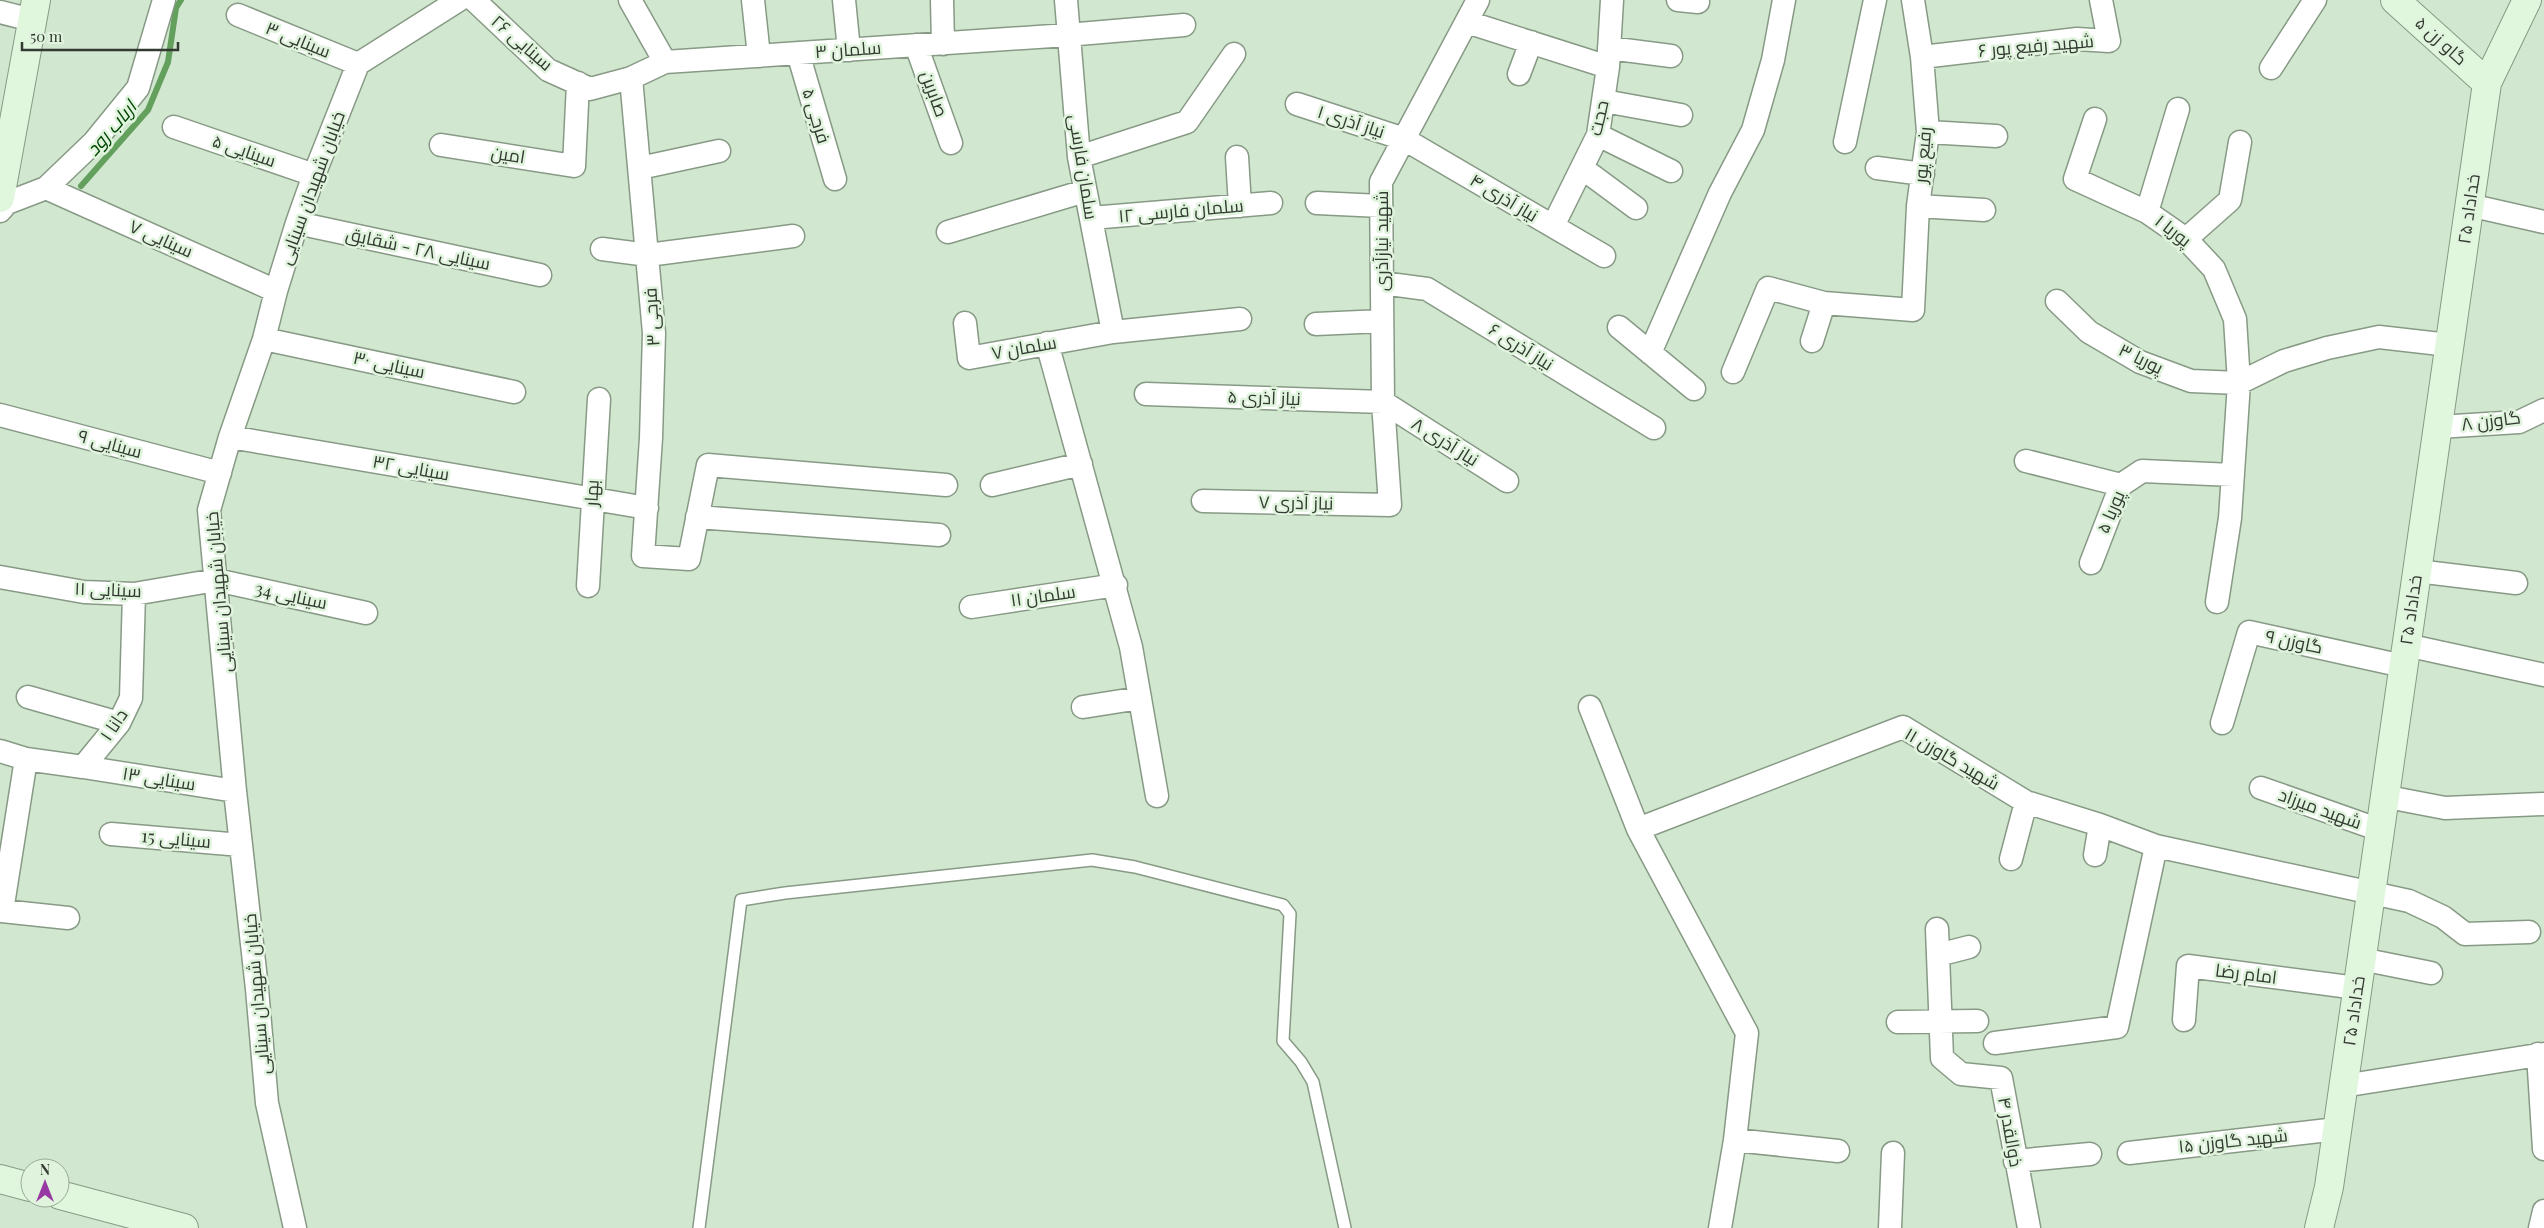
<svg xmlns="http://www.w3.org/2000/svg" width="2544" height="1228" font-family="'Playfair Display',Cairo,serif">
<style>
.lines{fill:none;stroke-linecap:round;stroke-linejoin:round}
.stream{stroke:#63a05d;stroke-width:6}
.lane-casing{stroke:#879a85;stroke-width:14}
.street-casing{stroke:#879a85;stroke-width:25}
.secondary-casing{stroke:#879a85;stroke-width:30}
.lane{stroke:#fff;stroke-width:11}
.street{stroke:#fff;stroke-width:22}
.secondary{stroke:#e0f7de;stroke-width:28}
.labels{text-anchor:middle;stroke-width:5;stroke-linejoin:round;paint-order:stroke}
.street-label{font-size:18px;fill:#323a31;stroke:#e0f4dd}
.water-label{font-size:19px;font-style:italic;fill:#014600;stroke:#e0f4dd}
</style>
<rect width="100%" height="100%" fill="#d2e7d0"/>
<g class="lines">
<path class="stream" d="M 81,186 L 148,110 L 168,62 L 176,8 L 181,0"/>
<g class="lane-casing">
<path id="lane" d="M 699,1228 L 741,900 L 785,893 L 1092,860 L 1135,867 L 1283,905 L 1290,914 L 1283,1041 L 1301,1062 L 1313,1082 L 1345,1228"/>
</g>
<g class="street-casing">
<path id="street" d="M 474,0 L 548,70 L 590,89 L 631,78 L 665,62 L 1067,35 L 1184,25
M 630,0 L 665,62
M 753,0 L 759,56
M 844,0 L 849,50
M 942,0 L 943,44
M 1066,0 L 1079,157 L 1113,332
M 1678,0 L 1698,2
M 0,12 L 32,20
M 238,15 L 358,64
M 1467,22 L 1608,67
M 916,45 L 951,143
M 1609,48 L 1671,56
M 798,53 L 835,179
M 1922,57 L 2077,39 L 2109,41 L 2101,0
M 2271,68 L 2315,0
M 1519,74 L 1531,42
M 631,78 L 654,333 L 651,438 L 643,556 L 689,559 L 708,465 L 946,485
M 1604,101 L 1681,115
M 1297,104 L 1404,139 L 1604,256
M 2095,119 L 2075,179 L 2147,212 L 2186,239 L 2214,269 L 2235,319 L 2239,383 L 2230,518 L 2217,602
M 174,127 L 314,175
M 1928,132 L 1996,136
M 1598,135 L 1671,171
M 1845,142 L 1875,0
M 441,145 L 574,166 L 578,83
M 1079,157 L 1187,122 L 1234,54
M 1237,157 L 1240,206
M 640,168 L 719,151
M 1582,168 L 1636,208
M 1877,168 L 1923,174
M 46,188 L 276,291
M 1317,203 L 1381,206
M 2469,205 L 2544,222
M 1918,206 L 1984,210
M 0,211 L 7,203 L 46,188 L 94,142 L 138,88 L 164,0
M 2147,212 L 2178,109
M 1091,218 L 1271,203
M 297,223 L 540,275
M 1553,226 L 1598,135 L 1608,67 L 1612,0
M 948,232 L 1085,191
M 2186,239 L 2230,200 L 2240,142
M 602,249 L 648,255 L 793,236
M 1382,283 L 1427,289 L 1654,428
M 2057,301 L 2089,332 L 2140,362 L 2191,381 L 2239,383 L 2284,361 L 2327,348 L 2379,337 L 2449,345
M 965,323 L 969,358 L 1113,332 L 1240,319
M 1316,324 L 1382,321
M 1619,327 L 1694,389
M 264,339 L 514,392
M 1812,341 L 1824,303
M 1047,343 L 1131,647 L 1157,796
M 1650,353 L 1720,193 L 1753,130 L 1773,60 L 1784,0
M 1733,372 L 1768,288 L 1824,303 L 1913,310 L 1918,206 L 1928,132 L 1922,57 L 1913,0
M 1146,394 L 1383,402 L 1507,481
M 0,415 L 220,473
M 2438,427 L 2519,422 L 2544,410
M 230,437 L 647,508
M 2026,461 L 2121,485
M 992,485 L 1081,464
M 1203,501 L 1390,505 L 1383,402 L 1381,182 L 1478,0
M 697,517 L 939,535
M 2091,563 L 2121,485 L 2142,471 L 2233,475
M 2417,571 L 2516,583
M 0,577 L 84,592 L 134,594 L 216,580 L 366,613
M 588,586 L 599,399
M 971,607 L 1116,585
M 2406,645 L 2544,675
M 28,697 L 119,723
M 1083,707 L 1140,698
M 1590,707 L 1638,829 L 1903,727 L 2026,802 L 2100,825 L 2156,846 L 2409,901 L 2443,917 L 2465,934 L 2529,932
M 2222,723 L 2249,632 L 2403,666
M 0,751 L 26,759 L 83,767 L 119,723 L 131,698 L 134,594
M 26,759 L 2,911 L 68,918
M 83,767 L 235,791
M 2261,788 L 2380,830
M 2385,794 L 2398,799 L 2445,808 L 2544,804
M 1638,829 L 1747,1033 L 1735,1140 L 1720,1228
M 111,834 L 241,845
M 2095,855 L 2100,825
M 2011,859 L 2026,802
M 1937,929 L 1942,1058 L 1961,1074 L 2001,1078 L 2029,1228
M 1938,955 L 1969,947
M 2361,959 L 2431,973
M 2184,1020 L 2188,966 L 2357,988
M 1898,1022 L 1977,1021
M 1995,1043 L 2117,1027 L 2156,846
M 2538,1054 L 2544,1149
M 2343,1086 L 2544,1054
M 1735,1140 L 1838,1151
M 2129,1153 L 2337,1129
M 2015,1161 L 2090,1154
M 295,1228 L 267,1103 L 257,989 L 235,791 L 209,510 L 230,437 L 264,339 L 276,291 L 297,223 L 314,175 L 358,64 L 459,0
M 1890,1228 L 1893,1153
M 2540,1228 L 2544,1211"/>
</g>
<g class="secondary-casing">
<path id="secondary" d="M 2395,0 L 2487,83
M 0,198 L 36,0
M 0,1179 L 30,1187
M 60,1195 L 184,1228
M 2319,1228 L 2329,1187 L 2487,83 L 2527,0"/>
</g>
<use href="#lane" class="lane"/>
<use href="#street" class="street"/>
<use href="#secondary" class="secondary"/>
</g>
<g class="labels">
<g class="street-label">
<text transform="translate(298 40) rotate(22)" y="6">سینایی ۳</text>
<text transform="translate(2441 41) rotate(42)" y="6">گاو زن ۵</text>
<text transform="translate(522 43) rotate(41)" y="6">سینایی ۲۶</text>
<text transform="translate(2036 46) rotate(-5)" y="6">شهید رفیع پور ۶</text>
<text transform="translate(848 50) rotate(-4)" y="6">سلمان ۳</text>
<text transform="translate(934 94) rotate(70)" y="6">صابرین</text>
<text transform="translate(816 116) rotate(73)" y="6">فرجی ۵</text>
<text transform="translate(1599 118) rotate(-77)" y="6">حجت</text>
<text transform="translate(1351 122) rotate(18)" y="6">نیاز آذری ۱</text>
<text transform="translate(244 151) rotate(19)" y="6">سینایی ۵</text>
<text transform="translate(508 155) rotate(9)" y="6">امین</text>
<text transform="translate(1923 155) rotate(-85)" y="6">رفیع پور</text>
<text transform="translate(1083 167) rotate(81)" y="6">سلمان فارسی</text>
<text transform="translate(312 188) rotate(-70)" y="6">خیابان شهیدان سینایی</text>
<text transform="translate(1504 198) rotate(31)" y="6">نیاز آذری ۴</text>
<text transform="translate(2469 209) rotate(-82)" y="6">خداداد ۲۵</text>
<text transform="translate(1181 211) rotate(-5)" y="6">سلمان فارسی ۱۲</text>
<text transform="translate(2173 231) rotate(38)" y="6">پوریا ۱</text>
<text transform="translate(161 239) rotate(24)" y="6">سینایی ۷</text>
<text transform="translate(1382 241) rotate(-90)" y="6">شهید نیازآذری</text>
<text transform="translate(418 249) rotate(12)" y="6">سینایی ۲۸ - شقایق</text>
<text transform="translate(652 317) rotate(-93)" y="6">فرجی ۳</text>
<text transform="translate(1521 347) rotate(32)" y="6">نیاز آذری ۶</text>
<text transform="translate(1024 348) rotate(-10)" y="6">سلمان ۷</text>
<text transform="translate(2141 359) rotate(26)" y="6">پوریا ۳</text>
<text transform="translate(389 365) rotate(12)" y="6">سینایی ۳۰</text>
<text transform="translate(1264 398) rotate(2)" y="6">نیاز آذری ۵</text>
<text transform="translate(2491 421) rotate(-7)" y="6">گاوزن ۸</text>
<text transform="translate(1445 442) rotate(32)" y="6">نیاز آذری ۸</text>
<text transform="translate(110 444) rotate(15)" y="6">سینایی ۹</text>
<text transform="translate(411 468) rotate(10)" y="6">سینایی ۳۲</text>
<text transform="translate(592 493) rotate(-87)" y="6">بهار</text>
<text transform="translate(1296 503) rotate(1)" y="6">نیاز آذری ۷</text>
<text transform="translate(2111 512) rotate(-67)" y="6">پوریا ۵</text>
<text transform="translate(108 590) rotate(2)" y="6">سینایی ۱۱</text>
<text transform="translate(219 592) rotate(-95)" y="6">خیابان شهیدان سینایی</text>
<text transform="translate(291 596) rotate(12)" y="6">سینایی 34</text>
<text transform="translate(1043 596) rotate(-8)" y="6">سلمان ۱۱</text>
<text transform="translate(2411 610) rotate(-82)" y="6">خداداد ۲۵</text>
<text transform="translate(2294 642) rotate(12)" y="6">گاوزن ۹</text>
<text transform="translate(114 725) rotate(-56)" y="6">دانا ۱</text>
<text transform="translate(1952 759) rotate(30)" y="6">شهید گاوزن ۱۱</text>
<text transform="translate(159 779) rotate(9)" y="6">سینایی ۱۳</text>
<text transform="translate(2320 809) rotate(20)" y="6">شهید میرزاد</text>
<text transform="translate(176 839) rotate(5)" y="6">سینایی 15</text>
<text transform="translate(2246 974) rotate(7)" y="6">امام رضا</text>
<text transform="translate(257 994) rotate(-95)" y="6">خیابان شهیدان سینایی</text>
<text transform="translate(2354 1011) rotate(-82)" y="6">خداداد ۲۵</text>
<text transform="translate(2010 1132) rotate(80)" y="6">ذوالقدر ۴</text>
<text transform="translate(2233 1141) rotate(-6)" y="6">شهید گاوزن ۱۵</text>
</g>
<g class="water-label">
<text transform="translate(111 128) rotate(-49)" y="7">ارباب رود</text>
</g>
</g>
<g transform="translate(45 1183)"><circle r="24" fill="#e0f4dd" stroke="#9aaa98"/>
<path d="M0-4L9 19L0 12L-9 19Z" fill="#9639a3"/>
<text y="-8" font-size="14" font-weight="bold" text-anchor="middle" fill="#323a31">N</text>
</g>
<path d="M22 42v8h156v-8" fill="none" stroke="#323a31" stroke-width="2.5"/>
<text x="30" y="42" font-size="15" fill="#323a31" stroke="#e0f4dd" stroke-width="4" paint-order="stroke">50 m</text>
</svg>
